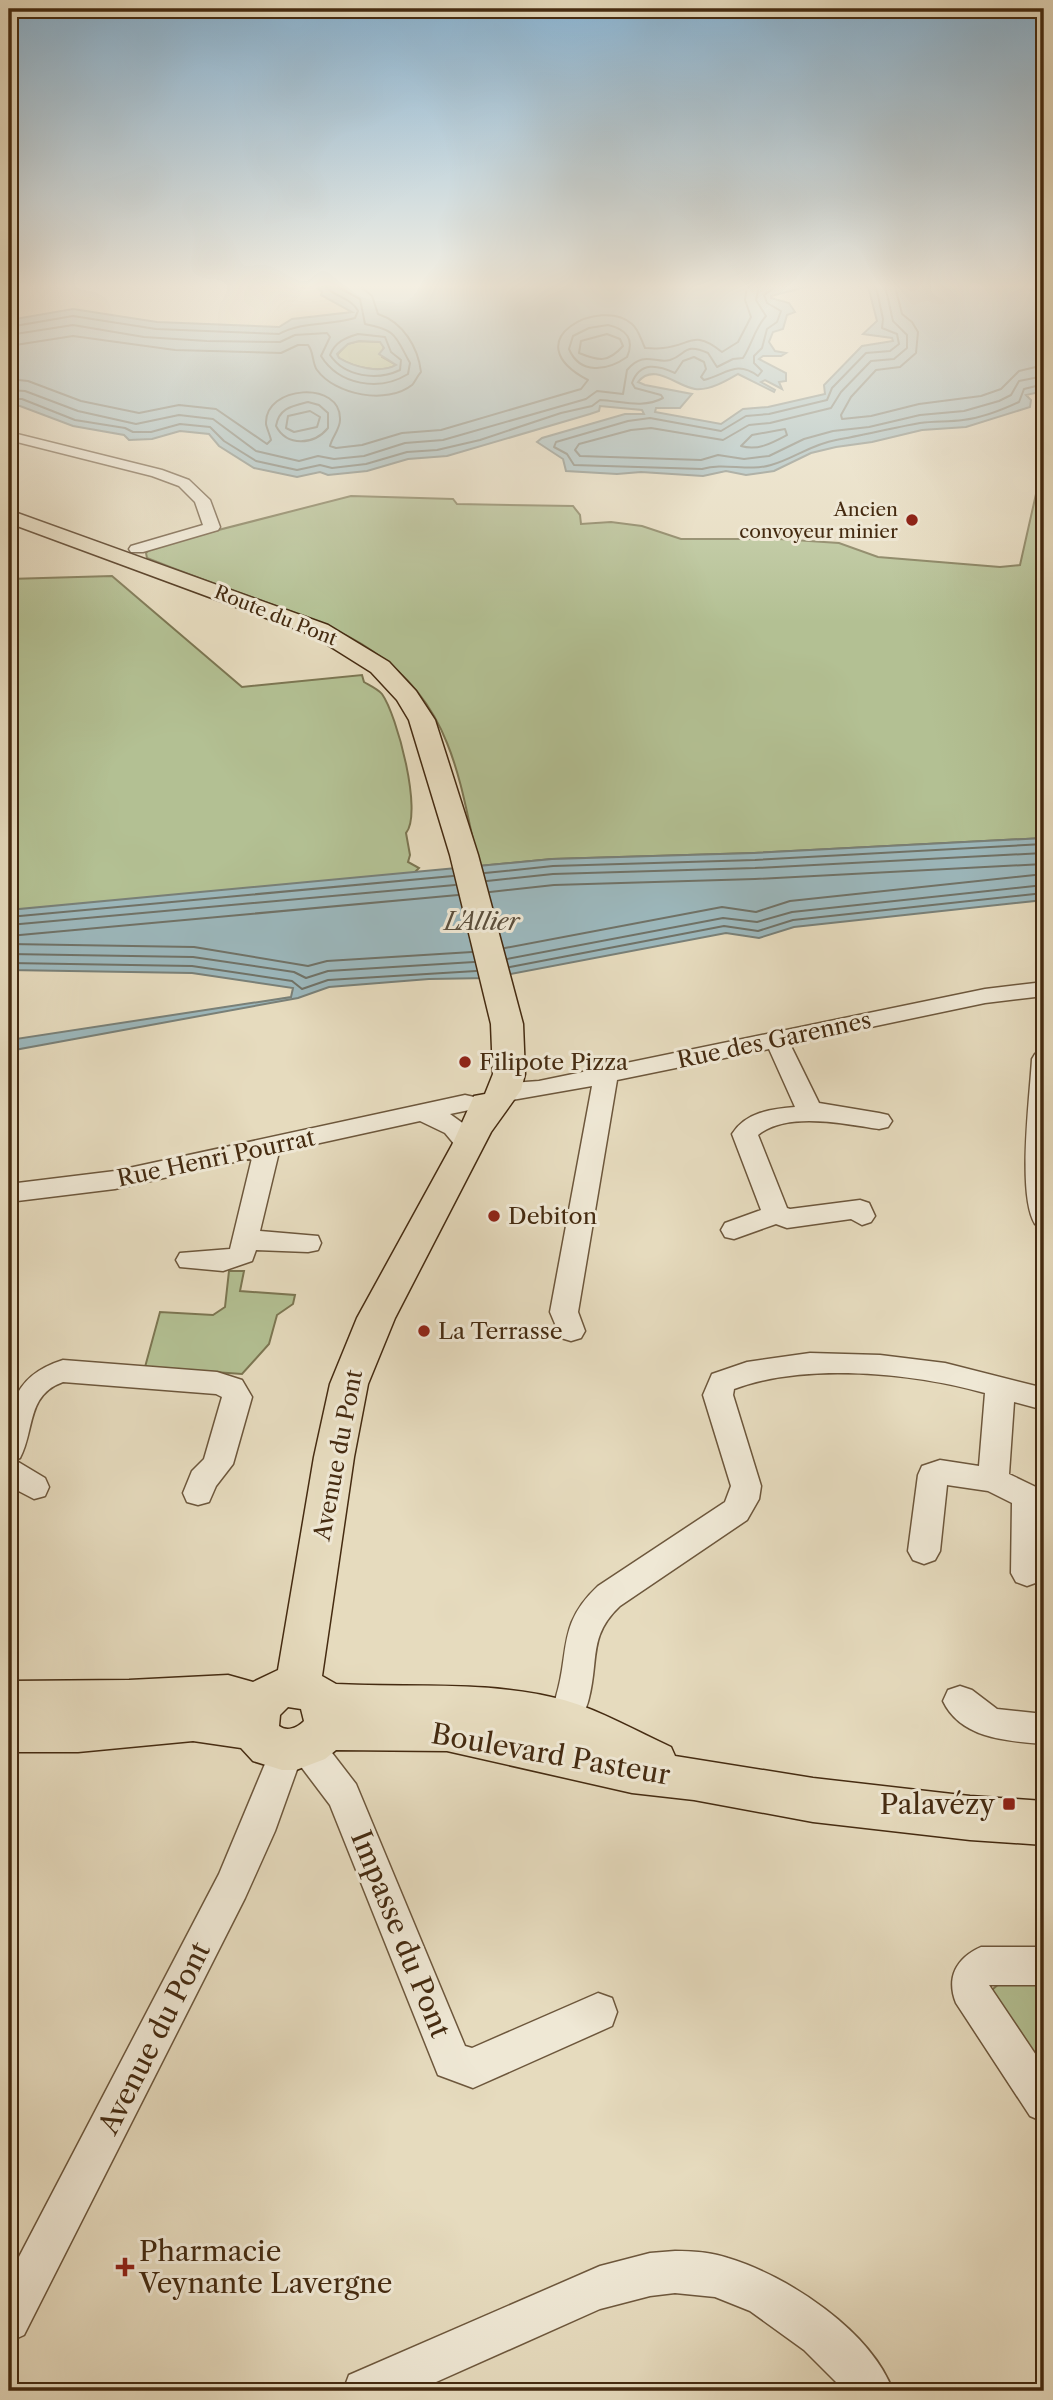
<svg xmlns="http://www.w3.org/2000/svg" width="1053" height="2400" font-family="'Libre Caslon Text',serif">
<style>
.green{fill:#b3c093;stroke:#7c7652;stroke-width:2}
.water{fill:#9cb8bd;stroke:#798078;stroke-width:2;fill-rule:evenodd}
.lines{fill:none;stroke-linecap:round;stroke-linejoin:round}
.shore{stroke:#707267;stroke-width:2}
.minor-casing{stroke:#6d573c;stroke-width:3}
.major-casing{stroke:#452b11;stroke-width:3}
.minor{fill:#efe8d5;fill-rule:evenodd}
.major{fill:#e6dbbe;fill-rule:evenodd}
.poi-dot{fill:#8f2418;stroke:#efe8d5;stroke-width:2.5}
.labels{text-anchor:middle;stroke-width:6;stroke-linejoin:round;paint-order:stroke}
.far-poi-label{font-size:19px;fill:#452b11;stroke:#efe8d5;text-anchor:end}
.far-street-label{font-size:19px;fill:#452b11;stroke:#efe8d5}
.street-label{font-size:23px;fill:#452b11;stroke:#efe8d5}
.poi-label{font-size:23px;fill:#452b11;stroke:#efe8d5;text-anchor:start}
.water-label{font-size:24px;font-style:italic;fill:#5b4e3c;stroke:#efe8d5}
.near-street-label{font-size:28px;fill:#452b11;stroke:#efe8d5}
.near-poi-label{font-size:28px;fill:#452b11;stroke:#efe8d5;text-anchor:end}
</style>
<rect width="100%" height="100%" fill="#e6dbbe"/>
<filter id="stains"><feTurbulence type="fractalNoise" baseFrequency=".00286" numOctaves="4"/><feColorMatrix values="0 0 0 0 .2 0 0 0 0 .09 0 0 0 0 .02 0 0 0 .5 -.17"/></filter>
<radialGradient id="worn" r=".72"><stop offset=".6" stop-color="#630" stop-opacity="0"/><stop offset="1" stop-color="#630" stop-opacity=".3"/></radialGradient>
<path class="green" d="M 359,341 L 381,342 L 384,346 L 382,357 L 396,365 C 380,374 354,367 339,358 L 337,355 L 347,344 Z
M 1044,486 L 1044,838 L 754,853 L 552,859 L 479,866 C 469,826 463,782 447,743 C 414,659 344,630 265,602 C 233,591 202,579 170,567 L 147,558 L 146,553 L 152,547 L 351,496 L 453,499 L 457,504 L 573,506 L 580,515 L 581,524 L 611,522 L 642,526 L 681,539 L 779,539 L 839,543 L 878,557 L 1000,567 L 1020,565 L 1036,494 Z
M 112,576 L 242,687 L 362,675 L 364,682 C 369,685 378,689 382,694 C 397,715 423,813 406,833 L 410,855 L 408,862 L 419,868 L 410,877 L 9,923 L 9,579 Z
M 229,1271 L 244,1271 L 240,1291 L 295,1295 L 293,1304 L 277,1315 L 269,1344 L 242,1374 L 145,1367 L 160,1312 L 213,1315 L 225,1307 Z
M 1044,1980 L 1044,2078 L 993,2001 L 993,1989 L 1001,1982 Z"/>
<path class="water" d="M 316,286 L 803,286 L 806,287 L 771,296 L 771,298 L 789,303 L 795,312 L 787,315 L 783,329 L 773,332 L 769,342 L 775,351 L 786,353 L 781,356 L 763,356 L 759,359 L 786,373 L 786,381 L 779,382 L 782,389 L 765,380 L 761,382 L 775,390 L 774,392 L 738,374 C 726,381 709,391 695,389 C 676,386 654,362 638,382 L 645,385 L 692,394 L 680,408 L 656,408 L 655,412 L 721,424 L 743,409 L 768,407 L 825,394 L 824,385 L 862,346 L 893,341 L 892,338 L 863,334 L 877,321 L 868,286 L 1021,286 L 1044,294 L 1044,391 L 1026,395 L 1031,400 L 1030,407 L 966,427 L 922,430 L 872,442 L 836,447 L 811,453 L 774,471 L 746,475 L 726,471 L 703,476 L 641,472 L 617,474 L 566,471 L 563,459 L 537,442 L 542,438 L 625,414 L 644,414 L 642,410 L 600,406 L 599,411 L 590,414 L 447,456 L 408,459 L 367,471 L 328,475 L 320,472 L 297,477 L 254,468 L 219,446 L 209,434 L 180,431 L 152,439 L 129,440 L 124,435 L 73,426 L 20,406 L 9,405 L 9,320 L 73,309 L 157,322 L 279,327 L 292,319 L 352,312 L 321,295 L 322,292 ZM 359,341 L 380,342 L 384,348 L 379,354 L 396,365 C 380,374 354,367 339,358 L 337,354 L 348,344 Z
M 1044,838 L 1044,900 L 794,927 L 759,938 L 726,933 L 490,978 L 429,979 L 329,987 L 298,998 L 9,1051 L 9,1040 L 291,997 L 293,988 L 192,973 L 9,970 L 9,910 L 552,859 L 754,853 Z"/>
<g class="lines">
<path class="shore" d="M 876,286 L 883,319 L 882,328 L 897,334 L 899,344 L 890,351 L 866,353 L 832,388 L 827,400 L 769,414 L 746,416 L 721,431 L 650,418 L 628,421 L 556,442 L 554,447 L 567,454 L 574,465 L 702,469 C 725,462 747,472 771,465 C 793,459 812,444 836,440 C 864,435 892,428 920,423 C 934,421 949,422 963,420 C 982,418 1002,410 1019,402 L 1024,389 L 1044,384
M 885,286 L 893,321 L 907,335 L 907,348 L 894,359 L 871,361 L 841,392 L 831,408 L 770,423 L 749,425 L 723,440 L 651,428 L 631,430 L 579,444 L 575,450 L 580,456 L 701,460 L 718,455 L 744,459 L 769,456 L 804,439 L 833,431 L 869,427 L 920,415 L 964,411 L 999,401 L 1011,395 L 1019,381 L 1044,376
M 895,286 L 902,314 L 912,322 L 918,332 L 916,353 L 900,367 L 876,370 L 851,397 L 841,415 L 842,419 L 871,416 L 919,404 L 981,396 L 1001,389 L 1019,371 L 1044,365
M 608,325 C 626,329 635,339 627,357 C 607,371 580,375 569,349 L 573,336 L 589,328 Z
M 9,327 L 73,316 L 156,329 L 279,334 C 302,321 329,326 355,318 L 358,311 C 352,298 334,297 325,286
M 358,334 L 385,337 L 391,352 L 401,360 L 400,370 C 377,381 345,377 330,355 C 335,342 345,338 358,334 Z
M 607,334 L 620,339 L 623,346 C 608,363 599,361 579,353 L 581,341 Z
M 9,335 L 73,325 L 144,337 L 207,341 L 280,342 L 295,335 L 327,333 L 330,337 L 321,356 C 339,385 379,392 408,374 L 410,363 C 395,336 397,330 365,324 L 360,299 L 336,286
M 9,346 L 73,336 L 175,350 L 281,353 L 298,345 L 308,345 C 314,352 312,363 317,370 C 335,395 387,405 412,385 C 415,382 418,375 421,372 C 418,347 403,322 378,314 L 372,296 L 360,286
M 9,379 L 28,381 L 81,401 L 139,413 L 179,405 L 216,409 L 267,444 L 271,440 C 270,435 267,429 266,424 C 264,385 342,380 340,420 C 340,429 332,437 330,446 L 336,448 L 362,445 L 402,433 L 441,430 L 581,389 L 588,380 C 512,340 602,296 632,324 C 639,330 641,340 645,348 C 651,348 657,349 663,348 C 692,345 693,329 722,352 L 738,342 L 751,317 L 745,300 L 747,286
M 9,390 L 25,391 L 78,411 L 136,424 L 179,415 L 213,419 L 256,451 L 299,461 L 318,456 L 334,459 L 364,456 L 405,443 L 443,440 L 586,399 L 597,391 L 623,394 L 627,370 C 644,350 655,364 670,360 C 687,355 683,342 708,353 L 717,367 L 733,359 L 743,358 C 752,344 755,328 766,316 L 756,300 L 759,286
M 9,399 L 22,399 L 75,420 L 125,428 L 133,432 L 151,432 L 180,424 L 210,427 L 224,441 L 256,461 L 297,470 L 320,465 L 332,468 L 366,464 L 407,452 L 437,450 L 480,440 L 561,413 L 592,406 L 600,400 C 621,401 643,409 663,398 L 661,395 L 635,388 L 632,383 C 640,361 658,365 675,373 L 683,361 L 694,357 L 704,362 L 706,369 L 701,377 L 704,380 C 727,374 736,360 758,376 L 762,371 L 754,363 L 754,356 L 762,348 L 767,329 L 777,322 L 781,311 L 767,303 L 764,295 L 777,286
M 308,402 L 319,405 L 328,413 L 328,428 C 314,445 287,447 276,426 C 279,408 292,406 308,402 Z
M 310,411 L 320,417 L 317,427 L 294,432 L 286,428 L 288,416 Z
M 785,429 L 787,435 C 772,443 758,451 741,446 L 752,435 Z
M 485,873 L 553,866 L 755,860 L 1044,844
M 487,881 L 553,874 L 755,868 L 1044,853
M 490,892 L 554,885 L 755,879 L 1044,864
M 9,917 L 453,876
M 9,925 L 455,885
M 9,936 L 458,895
M 9,944 L 194,947 L 308,966 L 327,961 L 472,952
M 505,948 L 722,907 L 756,912 L 790,901 L 1044,874
M 9,954 L 193,957 L 294,972 L 306,978 L 328,971 L 474,962
M 507,959 L 723,918 L 757,922 L 792,912 L 1044,885
M 9,963 L 192,966 L 292,981 L 302,989 L 328,980 L 476,971
M 510,967 L 724,926 L 758,931 L 793,920 L 1044,893"/>
<g class="minor-casing">
<path id="minor" d="M 9,432 L 162,470 L 189,480 L 210,500 L 220,527 L 218,530 L 143,552 L 131,552 L 129,549 L 131,546 L 203,525 L 195,502 L 179,486 L 152,476 L 9,440 Z
M 1044,982 L 1044,996 L 985,1003 L 790,1044 L 819,1103 L 879,1113 L 888,1115 L 892,1121 L 888,1127 L 879,1129 C 845,1124 787,1111 758,1135 L 787,1208 L 790,1209 L 860,1200 L 869,1203 L 875,1216 L 871,1222 L 862,1225 L 851,1219 L 787,1228 L 776,1224 L 734,1239 L 725,1237 L 721,1230 L 725,1223 L 761,1210 L 732,1134 C 746,1112 771,1109 795,1107 L 769,1049 L 617,1080 L 578,1312 L 585,1331 L 581,1338 L 571,1341 L 561,1338 L 550,1312 L 592,1086 L 512,1100 L 496,1096 L 493,1090 L 496,1084 L 539,1081 L 985,989 Z
M 1044,1051 L 1044,1227 L 1035,1224 C 1017,1195 1030,1096 1032,1059 L 1035,1054 Z
M 465,1095 L 474,1097 L 477,1103 L 474,1109 L 450,1114 L 468,1127 L 482,1145 L 478,1151 L 469,1153 L 460,1151 L 445,1133 L 420,1121 L 279,1152 L 260,1231 L 318,1236 L 321,1243 L 318,1250 L 308,1252 L 256,1250 L 252,1261 L 223,1271 L 180,1267 L 176,1260 L 180,1253 L 230,1249 L 252,1158 L 115,1189 L 9,1202 L 9,1184 L 115,1171 Z
M 810,1353 L 880,1355 L 945,1363 L 1044,1388 L 1044,1410 L 1014,1402 L 1009,1474 L 1038,1488 L 1042,1497 L 1043,1573 L 1038,1582 L 1027,1586 L 1016,1582 L 1011,1573 L 1012,1503 L 988,1491 L 947,1485 L 940,1551 L 935,1560 L 924,1564 L 913,1560 L 908,1551 L 918,1475 L 922,1466 L 940,1460 L 979,1466 L 985,1393 C 913,1373 805,1362 734,1389 L 733,1395 L 761,1486 L 759,1499 L 747,1520 L 620,1606 C 588,1636 599,1659 589,1698 C 586,1713 574,1729 567,1743 L 555,1747 L 543,1743 L 538,1732 C 543,1721 552,1709 556,1697 C 570,1652 557,1624 598,1586 L 725,1502 L 731,1486 L 703,1395 L 712,1374 L 747,1362 Z
M 63,1360 L 217,1372 L 242,1380 L 252,1397 L 233,1464 L 216,1486 L 209,1502 L 198,1505 L 187,1502 L 183,1493 L 192,1471 L 204,1459 L 222,1397 L 216,1394 L 63,1382 C 26,1395 35,1430 20,1458 L 15,1460 L 45,1478 L 49,1487 L 45,1496 L 34,1499 L 9,1486 C 9,1424 0,1380 63,1360 Z
M 960,1686 L 972,1690 L 997,1709 L 1044,1714 L 1044,1744 C 1008,1741 961,1739 943,1701 L 948,1690 Z
M 307,1731 L 319,1736 L 356,1784 L 465,2046 L 472,2048 L 598,1993 L 612,1998 L 617,2012 L 612,2026 L 473,2088 L 438,2075 L 330,1805 L 299,1764 L 275,1831 L 245,1898 L 24,2335 L 9,2342 L 9,2276 L 219,1874 L 275,1740 L 287,1735 L 294,1738 Z
M 981,1947 L 1044,1947 L 1044,1985 L 989,1985 L 1044,2067 L 1044,2122 L 1030,2116 L 956,2003 C 946,1978 956,1958 981,1947 Z
M 675,2251 C 693,2251 711,2252 728,2258 C 788,2276 871,2331 893,2391 L 845,2391 L 804,2350 L 750,2311 L 715,2297 L 675,2293 L 650,2296 L 600,2309 L 416,2391 L 343,2391 L 349,2375 L 600,2266 L 650,2253 Z"/>
</g>
<g class="major-casing">
<path id="major" d="M 9,510 L 328,625 L 389,662 L 416,691 L 435,720 L 478,855 L 523,1024 L 525,1074 L 521,1090 L 491,1132 L 395,1318 L 368,1384 L 354,1457 L 322,1676 L 336,1684 C 411,1688 490,1680 564,1700 C 602,1711 636,1731 671,1747 L 675,1756 L 813,1778 L 970,1796 L 1044,1801 L 1044,1845 L 970,1840 L 813,1822 L 694,1800 L 632,1793 L 447,1751 L 336,1750 L 325,1759 L 296,1770 L 282,1770 L 253,1761 L 241,1748 L 193,1741 L 78,1752 L 9,1752 L 9,1681 L 129,1680 L 228,1675 L 253,1682 L 278,1670 L 314,1457 L 330,1384 L 357,1318 L 452,1145 L 474,1096 L 485,1094 L 493,1074 L 491,1024 L 450,855 L 409,720 L 397,700 L 371,672 L 312,635 L 9,523 ZM 288,1707 L 301,1709 L 304,1721 C 297,1728 287,1732 279,1726 L 280,1715 Z"/>
</g>
<use href="#minor" class="minor"/>
<use href="#major" class="major"/>
</g>
<linearGradient id="sky" x2="0" y2="1"><stop stop-color="#89b6d7"/><stop offset="0.46" stop-color="#f4efe2"/><stop offset="1" stop-color="#f4efe2" stop-opacity="0"/></linearGradient>
<rect width="1053" height="622" fill="url(#sky)"/>
<g class="poi-dot">
<circle cx="912" cy="520" r="7"/>
<circle cx="465" cy="1062" r="7"/>
<circle cx="494" cy="1216" r="7"/>
<circle cx="424" cy="1331" r="7"/>
<rect x="1002" y="1797" width="14" height="14" rx="3.5"/>
<path d="M121.5 2256.5h7v7h7v7h-7v7h-7v-7h-7v-7h7z"/>
</g>
<g class="labels">
<g class="far-poi-label">
<text x="898" y="516">Ancien<tspan x="898" dy="22">convoyeur minier</tspan></text>
</g>
<g class="far-street-label">
<text transform="translate(276 615) rotate(22)" y="7">Route du Pont</text>
</g>
<g class="street-label">
<text transform="translate(774 1040) rotate(-12)" y="8">Rue des Garennes</text>
<text transform="translate(216 1158) rotate(-12)" y="8">Rue Henri Pourrat</text>
<text transform="translate(338 1455) rotate(-79)" y="8">Avenue du Pont</text>
</g>
<g class="poi-label">
<text x="479" y="1070">Filipote Pizza</text>
<text x="508" y="1224">Debiton</text>
<text x="438" y="1339">La Terrasse</text>
</g>
<g class="water-label">
<text x="482" y="930">L'Allier</text>
</g>
<g class="near-street-label">
<text transform="translate(551 1754) rotate(10)" y="10">Boulevard Pasteur</text>
<text transform="translate(401 1934) rotate(68)" y="10">Impasse du Pont</text>
<text transform="translate(154 2038) rotate(-63)" y="10">Avenue du Pont</text>
</g>
<g class="near-poi-label">
<text x="995" y="1814">Palavézy</text>
<text x="139" y="2261" text-anchor="start">Pharmacie<tspan x="139" dy="32">Veynante Lavergne</tspan></text>
</g>
</g>
<rect width="1053" height="2400" fill="none" stroke="#e6dbbe" stroke-width="35"/>
<rect x="10" y="10" width="1032" height="2379" fill="none" stroke="#452b11" stroke-width="3.5"/>
<rect x="18" y="18" width="1018" height="2365" fill="none" stroke="#452b11" stroke-width="2"/>
<rect width="100%" height="100%" filter="url(#stains)"/>
<rect width="100%" height="100%" fill="url(#worn)"/>
</svg>
